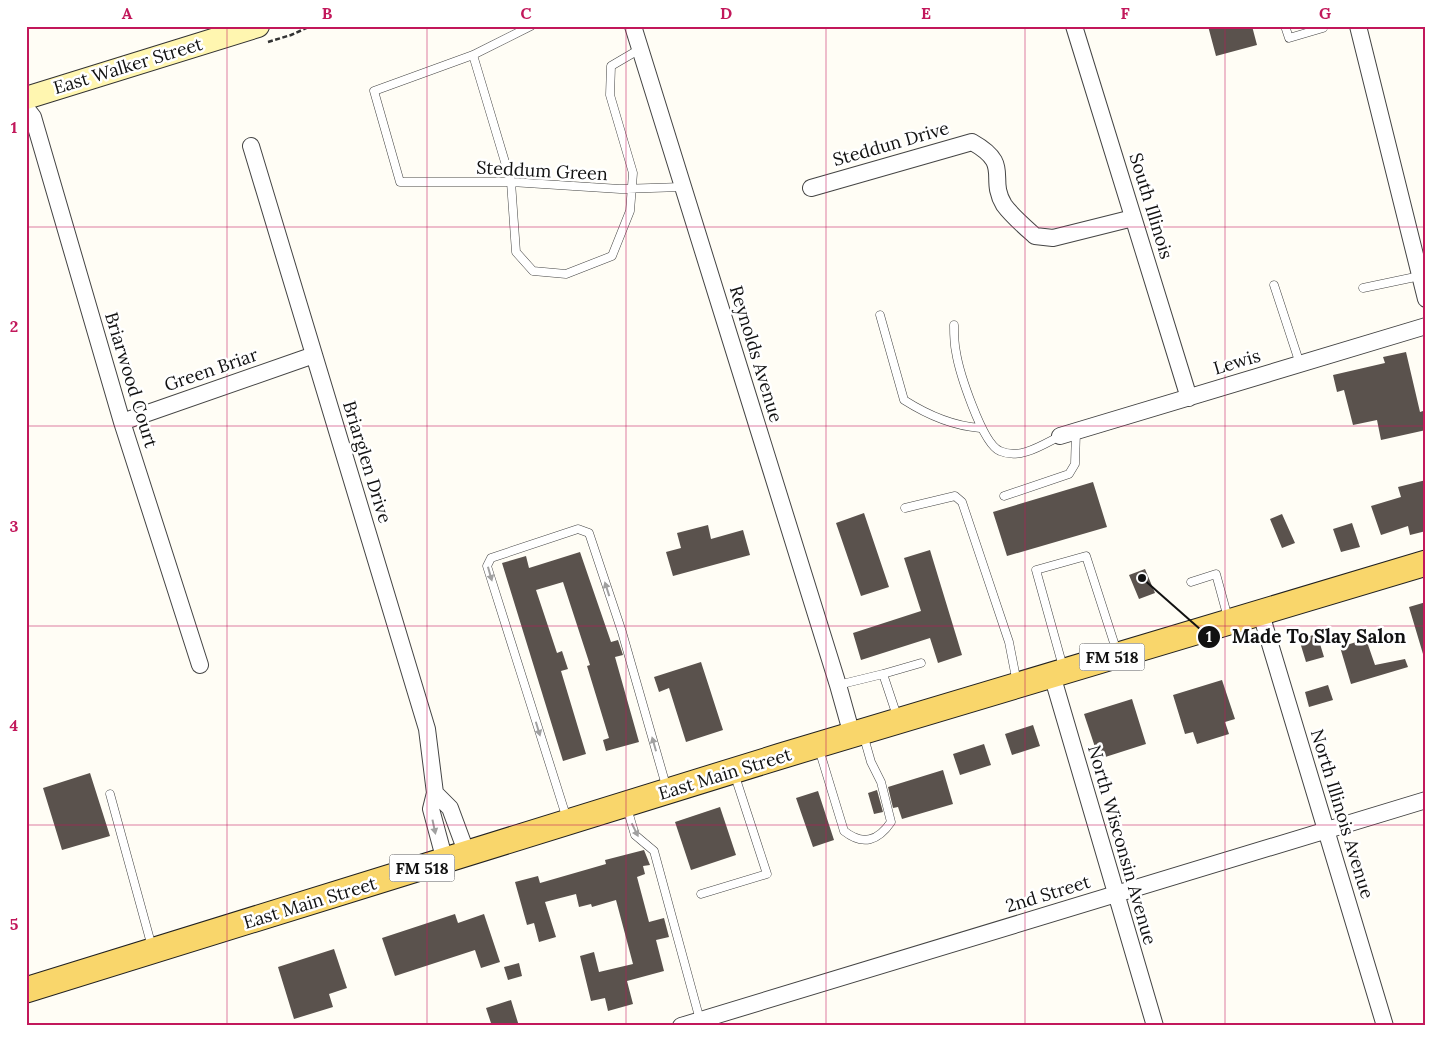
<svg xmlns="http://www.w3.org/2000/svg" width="1452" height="1052" font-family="Lora,serif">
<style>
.building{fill:#5a524d}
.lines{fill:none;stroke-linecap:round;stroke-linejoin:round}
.lane-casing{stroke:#444;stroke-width:9}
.street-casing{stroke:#444;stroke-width:18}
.secondary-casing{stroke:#333;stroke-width:24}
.primary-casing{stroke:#222;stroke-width:27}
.path{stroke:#333;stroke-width:2.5;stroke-dasharray:5 2.5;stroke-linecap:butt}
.lane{stroke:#fff;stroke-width:8}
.street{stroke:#fff;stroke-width:16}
.secondary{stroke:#fff6b0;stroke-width:22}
.primary{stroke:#f9d66b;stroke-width:25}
.oneway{fill:#a0a0a0}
.grid{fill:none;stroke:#c2185b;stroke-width:1;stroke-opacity:0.55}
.labels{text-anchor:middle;stroke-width:5;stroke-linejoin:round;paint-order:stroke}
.shield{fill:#fff;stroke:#585858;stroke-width:1}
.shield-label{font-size:16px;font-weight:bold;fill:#111}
.street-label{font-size:18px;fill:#111;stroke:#fff}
.leader{fill:none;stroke:#111;stroke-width:2}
.callout-dot{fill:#111;stroke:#fff;stroke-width:2}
.mark-label{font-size:15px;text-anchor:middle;font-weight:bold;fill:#fff}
.callout-label{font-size:19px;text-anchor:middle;font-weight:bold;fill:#111;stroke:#fff;stroke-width:5;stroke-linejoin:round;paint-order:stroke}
.neatline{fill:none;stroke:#c2185b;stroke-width:2}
.grid-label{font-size:16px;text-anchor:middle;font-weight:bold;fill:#c2185b}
</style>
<rect width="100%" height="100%" fill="#fffdf5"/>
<path class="building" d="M 1208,26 L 1252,26 L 1257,45 L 1216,56 Z
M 1406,352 L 1420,412 L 1426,410 L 1426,430 L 1381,440 L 1377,420 L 1353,425 L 1344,390 L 1337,392 L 1333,375 L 1385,363 L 1383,357 Z
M 1426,480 L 1426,531 L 1410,535 L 1408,526 L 1381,535 L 1371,506 L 1401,497 L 1398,487 Z
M 1093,482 L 1107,527 L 1007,556 L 993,512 Z
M 864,513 L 889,587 L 861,596 L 836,523 Z
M 1282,514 L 1295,543 L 1282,548 L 1270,519 Z
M 1352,523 L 1360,547 L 1341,552 L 1333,529 Z
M 708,525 L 711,539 L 743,530 L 750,555 L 673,576 L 666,552 L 681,548 L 677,533 Z
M 930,550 L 962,655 L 938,663 L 930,638 L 861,660 L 853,633 L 921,611 L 904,558 Z
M 580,552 L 611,642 L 618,640 L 623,655 L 615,657 L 639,742 L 606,751 L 603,740 L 609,738 L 587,666 L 590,665 L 563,582 L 536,590 L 557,653 L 562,651 L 568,669 L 561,671 L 586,754 L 563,761 L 502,563 L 526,556 L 529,568 Z
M 1145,569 L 1155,593 L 1139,599 L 1129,575 Z
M 1426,602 L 1426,654 L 1423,654 L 1409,607 Z
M 1317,634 L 1324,657 L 1306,662 L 1299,639 Z
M 1366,639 L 1375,665 L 1405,659 L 1408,667 L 1351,684 L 1340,647 Z
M 701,662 L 723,730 L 686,742 L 669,688 L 659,692 L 654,677 Z
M 1222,680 L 1235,719 L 1225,722 L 1229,734 L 1197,744 L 1193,732 L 1185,734 L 1173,695 Z
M 1328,685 L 1333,700 L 1309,707 L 1305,692 Z
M 1132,699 L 1146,744 L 1099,759 L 1084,714 Z
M 1033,725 L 1040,746 L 1012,755 L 1005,734 Z
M 984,744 L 991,765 L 960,775 L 953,754 Z
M 943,770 L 953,804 L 902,819 L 898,807 L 893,808 L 888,787 Z
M 90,773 L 110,836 L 62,850 L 43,788 Z
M 877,790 L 883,812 L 874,814 L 868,793 Z
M 818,791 L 834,840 L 813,847 L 796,798 Z
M 720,807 L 736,855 L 691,870 L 675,822 Z
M 644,850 L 650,865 L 643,866 L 645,874 L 637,877 L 649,922 L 664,918 L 669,937 L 656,940 L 664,971 L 627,981 L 633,1004 L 608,1011 L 605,998 L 591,1001 L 580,956 L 594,952 L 599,972 L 633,964 L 616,900 L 592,907 L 591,904 L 579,907 L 576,894 L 545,902 L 556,937 L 539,942 L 534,923 L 527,925 L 515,882 L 538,876 L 540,883 L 606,864 L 605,860 Z
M 455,914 L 458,923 L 484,914 L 500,962 L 481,968 L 475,950 L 395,976 L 382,938 Z
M 334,949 L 347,988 L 329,994 L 333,1007 L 294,1019 L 278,967 Z
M 519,963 L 522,976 L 508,980 L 504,967 Z
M 511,1000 L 519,1026 L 492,1026 L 486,1008 Z"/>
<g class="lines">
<g class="lane-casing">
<path id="lane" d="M 531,26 L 473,55 L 374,91 L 400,182 L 511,182 L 620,189 L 682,187
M 1285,26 L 1289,38 L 1323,28
M 473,55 L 511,182 L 516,252 L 533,271 L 566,274 L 612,256 L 630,211 L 633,173 L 610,95 L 611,66 L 640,49
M 1274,285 L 1300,364
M 1363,288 L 1420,276
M 880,315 L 904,400 C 926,414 954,426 980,428
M 954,325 C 954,334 954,343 956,352 C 959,371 982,444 1000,451 C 1020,460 1042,445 1060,436
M 1004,496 L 1069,474 L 1075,464 L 1076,431
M 905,508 L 955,496 L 962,502 L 1009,642 L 1017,683
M 1191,582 L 1216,574 L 1228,618
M 1063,667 L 1036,570 L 1086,556 L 1117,652
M 838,685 L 883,674
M 898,719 L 883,674 L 921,663
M 819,749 L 844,831 C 863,846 878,841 891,822 L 881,782 L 871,762 L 863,734
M 110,794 L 152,947
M 627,808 L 635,835 L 654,851 L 700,1020
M 567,819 L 487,566 L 491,558 L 578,529 L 589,533 L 622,632 L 667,789
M 701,894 L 767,874 L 734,773"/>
</g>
<g class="street-casing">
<path id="street" d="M 633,26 L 838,685 L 852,735
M 1074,26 L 1189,398
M 1358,26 L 1426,299
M 26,108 L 33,117 L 122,422 L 200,665
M 251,146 L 427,729 L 435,793 L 431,809 L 445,861
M 811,188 L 972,142 C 1013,165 987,177 1004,205 C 1012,216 1025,227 1035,236 L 1053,238 L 1133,218
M 122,422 L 314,355
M 1060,436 L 1426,326
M 1261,614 L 1385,1026
M 1052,675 L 1155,1026
M 435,793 L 450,808 L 467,854
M 681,1026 L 1426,800"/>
</g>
<g class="secondary-casing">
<path id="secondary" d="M 26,98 L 258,26"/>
</g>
<g class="primary-casing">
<path id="primary" d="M 26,990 L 781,756 L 1426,563"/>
</g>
<path class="path" d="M 268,42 L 291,35 L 311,26"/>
<use href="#lane" class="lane"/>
<use href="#street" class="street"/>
<use href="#secondary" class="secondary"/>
<use href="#primary" class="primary"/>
</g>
<defs><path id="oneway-solid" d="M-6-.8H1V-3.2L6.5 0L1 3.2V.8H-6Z" transform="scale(1.25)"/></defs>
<g class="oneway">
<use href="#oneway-solid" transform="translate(490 574) rotate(74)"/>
<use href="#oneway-solid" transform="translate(607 589) rotate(-108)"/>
<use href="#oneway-solid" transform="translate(538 729) rotate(73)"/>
<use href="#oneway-solid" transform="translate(654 744) rotate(-106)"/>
<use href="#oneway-solid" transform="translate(434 827) rotate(78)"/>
<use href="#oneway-solid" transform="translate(635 830) rotate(64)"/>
</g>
<path class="grid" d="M 227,26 L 227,1026M 427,26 L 427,1026M 626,26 L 626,1026M 826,26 L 826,1026M 1025,26 L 1025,1026M 1225,26 L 1225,1026M 26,227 L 1426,227M 26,426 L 1426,426M 26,626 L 1426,626M 26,825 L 1426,825"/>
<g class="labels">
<g class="shield">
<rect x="1079.5" y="643.5" width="65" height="27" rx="4"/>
<rect x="389.5" y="854.5" width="65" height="27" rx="4"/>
</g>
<g class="shield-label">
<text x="1112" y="663">FM 518</text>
<text x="422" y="874">FM 518</text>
</g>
<g class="street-label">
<text transform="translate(128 66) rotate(-17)" y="6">East Walker Street</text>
<text transform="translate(891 144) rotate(-16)" y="6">Steddun Drive</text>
<text transform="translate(542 171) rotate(3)" y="6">Steddum Green</text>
<text transform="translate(1151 206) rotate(73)" y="6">South Illinois</text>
<text transform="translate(756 354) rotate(73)" y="6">Reynolds Avenue</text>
<text transform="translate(1237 362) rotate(-17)" y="6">Lewis</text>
<text transform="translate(211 370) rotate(-19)" y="6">Green Briar</text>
<text transform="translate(131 380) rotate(73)" y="6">Briarwood Court</text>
<text transform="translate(367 462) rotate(73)" y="6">Briarglen Drive</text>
<text transform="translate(725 774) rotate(-17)" y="6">East Main Street</text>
<text transform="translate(1342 814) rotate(73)" y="6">North Illinois Avenue</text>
<text transform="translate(1122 845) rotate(74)" y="6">North Wisconsin Avenue</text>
<text transform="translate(1048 894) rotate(-17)" y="6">2nd Street</text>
<text transform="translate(310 903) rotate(-17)" y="6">East Main Street</text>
</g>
</g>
<path class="leader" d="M1142 578L1209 637"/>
<g class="callout-dot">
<circle cx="1142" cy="578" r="5"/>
<circle cx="1209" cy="637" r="12"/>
</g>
<g class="mark-label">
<text x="1209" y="642">1</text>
</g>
<g class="callout-label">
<text x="1319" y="643">Made To Slay Salon</text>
</g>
<rect width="1452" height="1052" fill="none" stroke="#ffffff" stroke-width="55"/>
<rect x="28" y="28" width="1396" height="996" class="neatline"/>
<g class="grid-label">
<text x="127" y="19">A</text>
<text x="327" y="19">B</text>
<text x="526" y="19">C</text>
<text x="726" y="19">D</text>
<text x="926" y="19">E</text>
<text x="1125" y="19">F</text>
<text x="1325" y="19">G</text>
<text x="14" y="133">1</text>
<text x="14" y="332">2</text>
<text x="14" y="532">3</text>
<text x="14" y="731">4</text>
<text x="14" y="930">5</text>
</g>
</svg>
